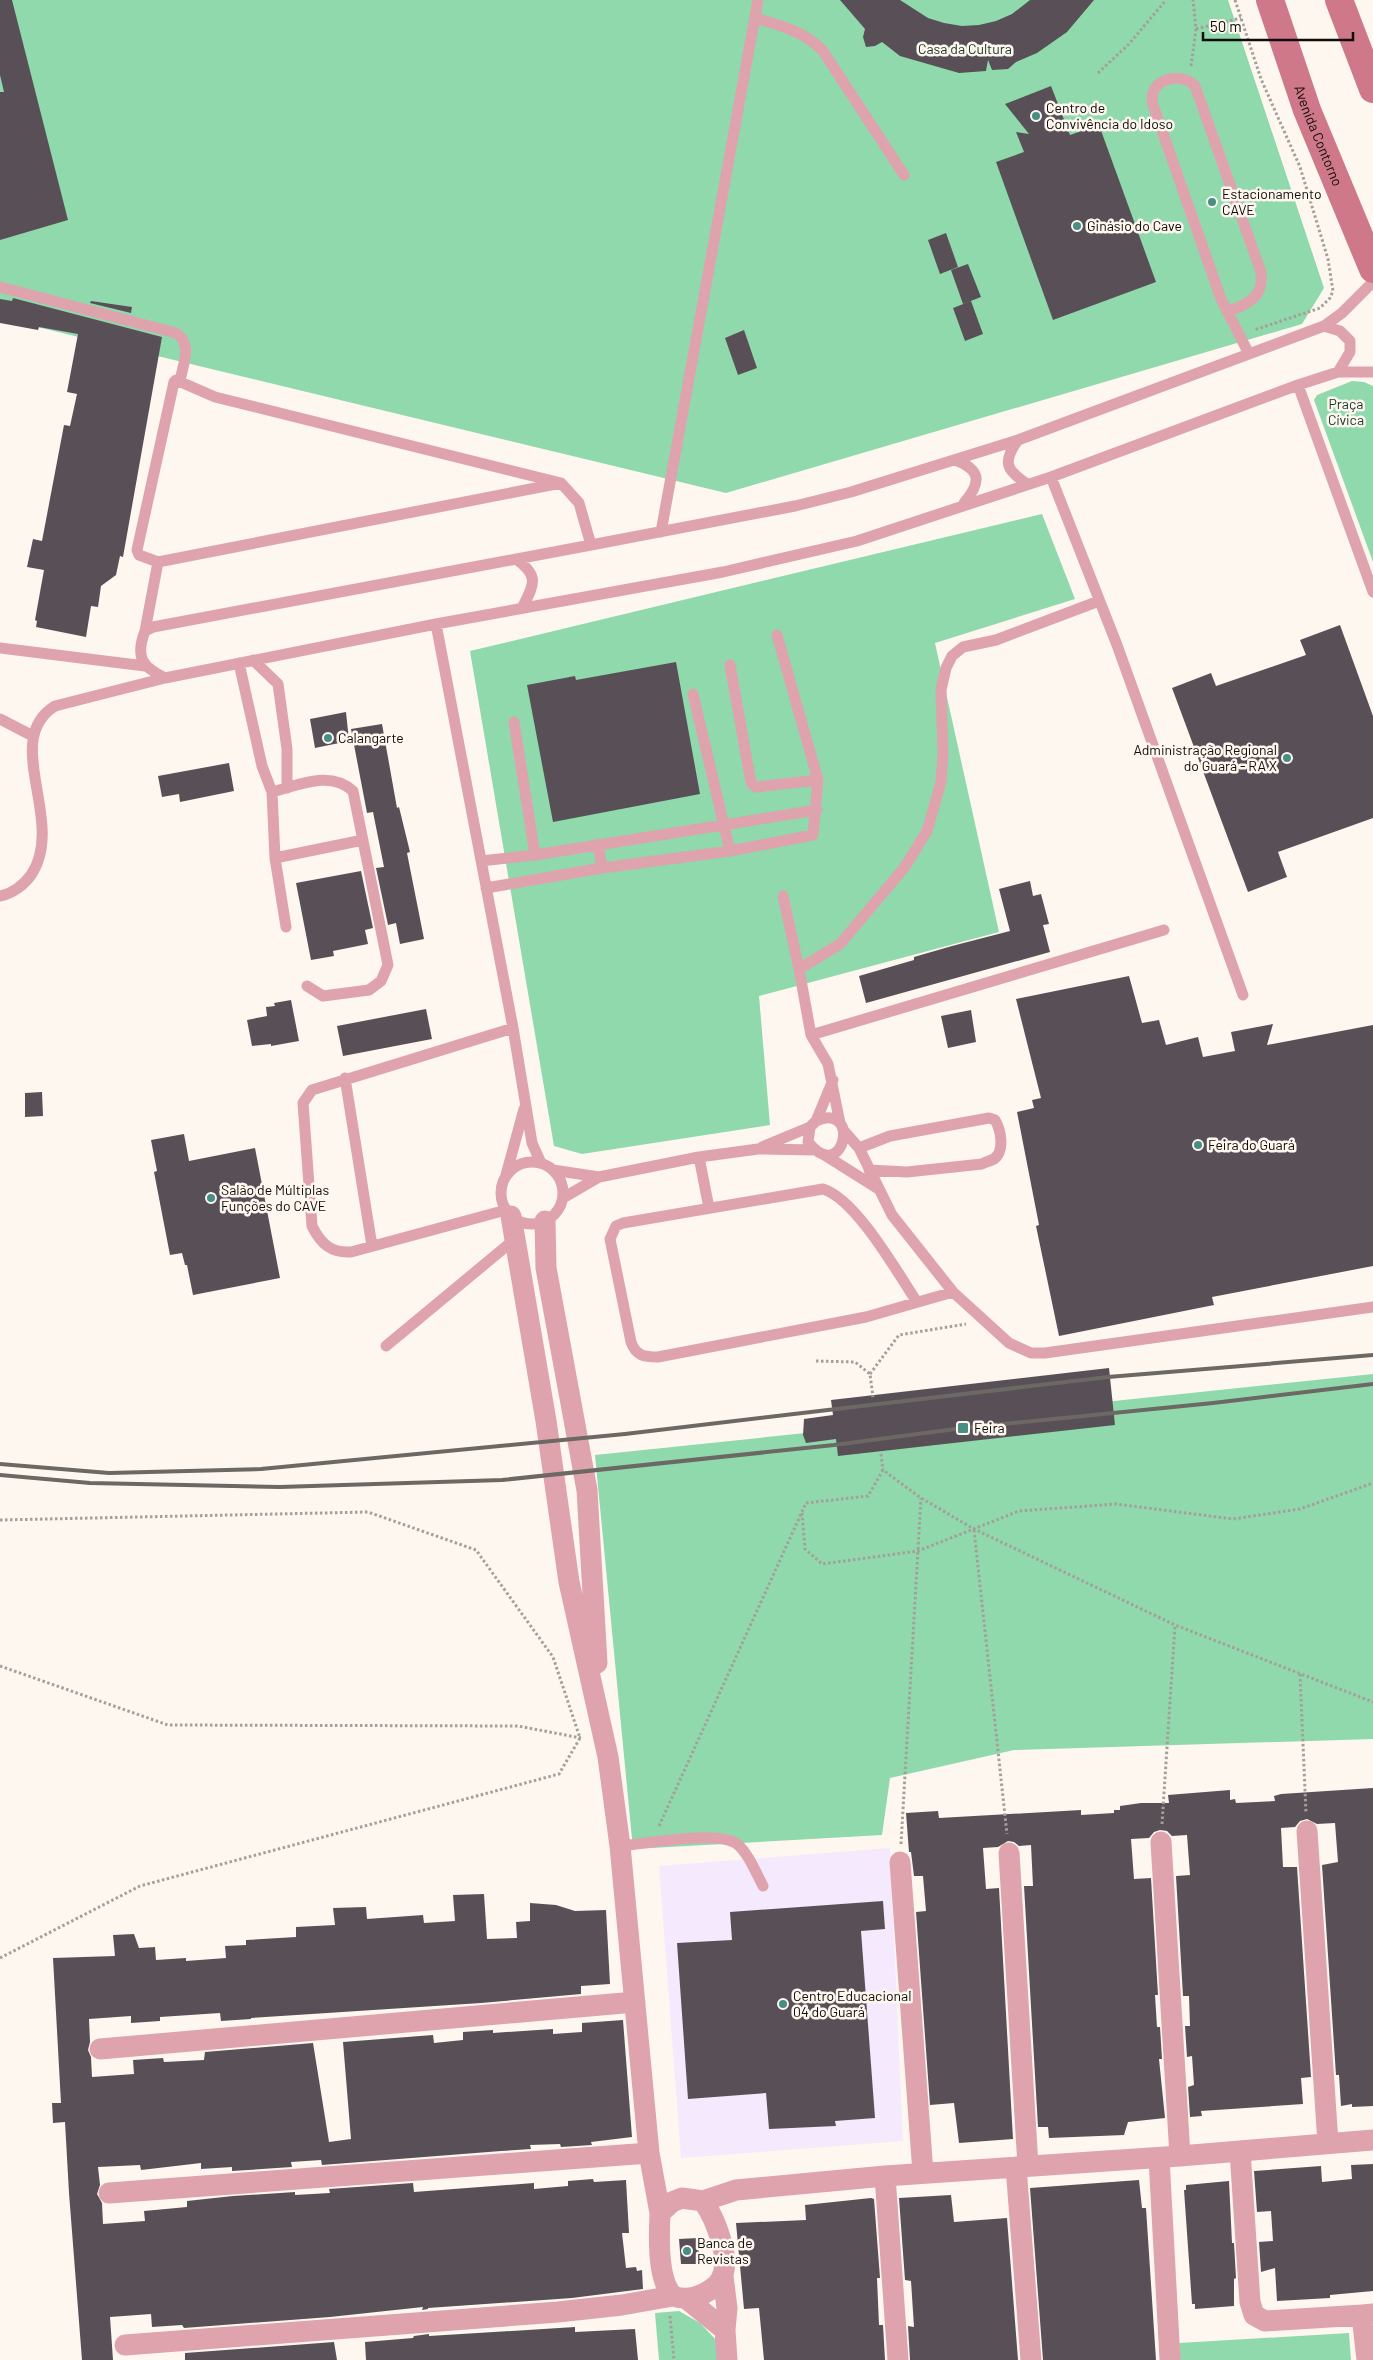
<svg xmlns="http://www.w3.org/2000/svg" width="1373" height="2360" font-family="Barlow,sans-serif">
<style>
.education{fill:#f5e9fd}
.green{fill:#8fd9ad}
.building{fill:#585056}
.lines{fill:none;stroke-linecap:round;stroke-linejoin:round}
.path{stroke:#a59f9a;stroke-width:3;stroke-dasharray:2.5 2.5;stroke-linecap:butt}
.service{stroke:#dfa3ae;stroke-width:11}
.minor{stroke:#dfa3ae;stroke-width:21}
.secondary{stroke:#ce788a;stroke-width:28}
.rail{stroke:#6c6863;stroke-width:4}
.poi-dot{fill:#488e85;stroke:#fef7f0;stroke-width:2}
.labels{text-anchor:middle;stroke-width:5;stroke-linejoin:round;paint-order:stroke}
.park-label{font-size:14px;fill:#143624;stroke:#fef7f0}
.poi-label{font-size:14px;fill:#0f0c09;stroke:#fef7f0;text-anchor:start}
.street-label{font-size:14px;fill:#0f0c09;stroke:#fef7f0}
</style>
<rect width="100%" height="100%" fill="#fef7f0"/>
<path class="education" d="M 890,1848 L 903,2141 L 681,2158 L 659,1866 Z"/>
<path class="green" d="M 0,0 L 1228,0 L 1324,288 L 1302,324 L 726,493 L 0,318 Z
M 1352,381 L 1364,382 L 1373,386 L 1373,562 L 1314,400 L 1317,395 Z
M 1042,514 L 1075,599 L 935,643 L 999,932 L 759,996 L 770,1125 L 582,1154 L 554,1146 L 470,651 Z
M 1373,1374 L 1373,1739 L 1014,1750 L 890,1778 L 882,1835 L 633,1849 L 595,1455 Z
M 679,2311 L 700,2323 L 719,2343 L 720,2360 L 659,2360 L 655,2313 Z
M 1349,2333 L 1351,2360 L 1180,2360 L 1179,2343 Z"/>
<path class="building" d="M 0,0 L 12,0 L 68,220 L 0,240 L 0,92 L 4,92 L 0,75 Z
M 840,0 L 900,0 L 928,18 L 944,23 L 962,26 L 979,25 L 996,21 L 1012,14 L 1030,0 L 1094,0 L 1067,32 L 1037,53 L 1016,62 L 1008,69 L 992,70 L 988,60 L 986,71 L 959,73 L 900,56 L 882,42 L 875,46 L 866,47 L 863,37 L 865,29 Z
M 1051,86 L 1070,135 L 1099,125 L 1156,282 L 1053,320 L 996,162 L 1024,152 L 1016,132 L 1029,134 L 1005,104 Z
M 946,233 L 958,267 L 940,274 L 928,240 Z
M 968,264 L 981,297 L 963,304 L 951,270 Z
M 13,298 L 162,337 L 123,557 L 120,556 L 116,575 L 101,586 L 98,607 L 91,606 L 86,637 L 36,627 L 37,621 L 35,620 L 44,570 L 27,567 L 33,539 L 42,541 L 64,425 L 70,426 L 77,394 L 67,392 L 78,334 L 39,327 L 38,330 L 0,323 L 0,299 L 12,301 Z
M 91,301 L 132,307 L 131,313 L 90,303 Z
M 971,301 L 983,334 L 965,341 L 953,308 Z
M 744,330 L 757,368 L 738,375 L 725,338 Z
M 1340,625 L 1373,716 L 1373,818 L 1278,852 L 1287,877 L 1248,892 L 1172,688 L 1211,673 L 1216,686 L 1306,655 L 1300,640 Z
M 676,662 L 700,794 L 553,822 L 527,685 L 575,676 L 576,680 Z
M 346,712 L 349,741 L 315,748 L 310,719 Z
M 382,724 L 397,808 L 399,807 L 410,852 L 407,853 L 424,939 L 400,944 L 396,923 L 388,925 L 376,868 L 384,867 L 373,812 L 367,813 L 351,729 Z
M 229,763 L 234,791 L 180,802 L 179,794 L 162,797 L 158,776 Z
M 361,871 L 373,928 L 365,930 L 368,944 L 333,951 L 334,956 L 311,960 L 296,883 Z
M 1030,881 L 1033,896 L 1041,894 L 1049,924 L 1043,925 L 1050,952 L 866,1003 L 859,976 L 914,960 L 914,957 L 952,946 L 1010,931 L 999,889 Z
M 1129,976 L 1142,1023 L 1159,1020 L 1166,1045 L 1198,1037 L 1203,1057 L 1235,1051 L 1231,1032 L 1273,1024 L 1267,1045 L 1373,1025 L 1373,1266 L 1212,1297 L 1214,1305 L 1059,1336 L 1036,1226 L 1039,1225 L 1017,1112 L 1034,1108 L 1032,1100 L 1041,1098 L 1016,999 Z
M 291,1000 L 299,1041 L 271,1046 L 271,1044 L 252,1046 L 247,1020 L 267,1016 L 266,1007 L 275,1006 L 274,1003 Z
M 426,1009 L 432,1039 L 343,1056 L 337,1026 Z
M 971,1010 L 976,1042 L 948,1048 L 941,1016 Z
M 42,1092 L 43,1116 L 25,1117 L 25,1093 Z
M 184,1134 L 189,1161 L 255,1148 L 280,1278 L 193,1295 L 187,1265 L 185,1265 L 182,1253 L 170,1255 L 154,1172 L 157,1171 L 151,1140 Z
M 1109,1368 L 1115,1425 L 838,1456 L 836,1439 L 806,1443 L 803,1435 L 804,1419 L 833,1415 L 831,1400 Z
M 1373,1788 L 1373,2106 L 1352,2107 L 1352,2104 L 1341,2106 L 1339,2075 L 1336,2075 L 1322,1865 L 1338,1862 L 1335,1823 L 1317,1824 L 1307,1819 L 1300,1821 L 1295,1827 L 1281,1828 L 1283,1867 L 1297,1867 L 1311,2077 L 1301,2078 L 1303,2104 L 1201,2111 L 1202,2116 L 1190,2117 L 1188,2087 L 1194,2085 L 1192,2056 L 1187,2057 L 1185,2026 L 1190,2026 L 1189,1996 L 1183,1996 L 1176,1876 L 1190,1875 L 1187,1835 L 1172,1836 L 1167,1831 L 1160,1830 L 1154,1832 L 1149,1838 L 1131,1839 L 1134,1879 L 1151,1878 L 1158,1995 L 1155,1995 L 1157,2027 L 1160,2027 L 1162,2059 L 1159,2059 L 1165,2118 L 1128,2122 L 1124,2135 L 1049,2138 L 1048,2127 L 1038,2127 L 1024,1886 L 1033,1886 L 1031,1845 L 1019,1846 L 1014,1842 L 1008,1841 L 998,1847 L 983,1848 L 986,1889 L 999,1888 L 1013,2139 L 959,2143 L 954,2103 L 930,2105 L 916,1912 L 926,1911 L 923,1876 L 914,1876 L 911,1852 L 909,1852 L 906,1813 L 938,1811 L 939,1818 L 1081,1810 L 1081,1815 L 1114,1813 L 1114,1810 L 1120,1810 L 1120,1806 L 1141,1803 L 1169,1803 L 1168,1795 L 1230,1790 L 1230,1800 L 1235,1799 L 1236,1803 L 1275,1801 L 1274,1796 L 1281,1794 Z
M 484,1894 L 487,1939 L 517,1938 L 516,1922 L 530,1921 L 530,1903 L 556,1905 L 575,1911 L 606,1910 L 610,1984 L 581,1986 L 581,1994 L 481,2003 L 251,2018 L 251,2019 L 221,2021 L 220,2013 L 160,2017 L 160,2021 L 131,2023 L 131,2016 L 89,2019 L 90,2042 L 88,2050 L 91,2057 L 92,2077 L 134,2074 L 133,2060 L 163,2058 L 164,2062 L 204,2060 L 205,2052 L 313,2043 L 329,2142 L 351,2139 L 343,2042 L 433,2035 L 434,2043 L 463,2040 L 463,2032 L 493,2030 L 493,2033 L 553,2029 L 553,2034 L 582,2032 L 582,2023 L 623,2020 L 632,2137 L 591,2142 L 592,2145 L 561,2147 L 560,2144 L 530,2145 L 531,2149 L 501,2151 L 322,2165 L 321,2160 L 291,2162 L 292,2167 L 232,2171 L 232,2167 L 201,2169 L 201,2163 L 141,2170 L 140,2165 L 98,2167 L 100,2185 L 97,2194 L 102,2203 L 103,2224 L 145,2221 L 144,2211 L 187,2207 L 187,2201 L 233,2196 L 295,2192 L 295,2195 L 330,2193 L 329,2189 L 413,2183 L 414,2192 L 534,2183 L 534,2189 L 568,2186 L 568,2181 L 593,2179 L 594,2182 L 626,2180 L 629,2233 L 622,2233 L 626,2268 L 636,2267 L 637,2271 L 642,2270 L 643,2289 L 572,2298 L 428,2308 L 428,2309 L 422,2310 L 423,2307 L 330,2317 L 184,2328 L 182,2325 L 152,2327 L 151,2314 L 110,2317 L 113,2360 L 82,2360 L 69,2193 L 65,2122 L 53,2123 L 52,2103 L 61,2103 L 53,1958 L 115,1956 L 113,1935 L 134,1934 L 139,1948 L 155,1947 L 156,1960 L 186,1958 L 186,1961 L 226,1958 L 225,1946 L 246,1945 L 246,1940 L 296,1937 L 296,1927 L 335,1925 L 333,1908 L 366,1907 L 367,1919 L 423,1915 L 424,1923 L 455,1921 L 453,1895 Z
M 883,1901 L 885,1929 L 861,1931 L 875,2118 L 835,2121 L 836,2126 L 769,2129 L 766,2093 L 688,2099 L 677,1943 L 732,1940 L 730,1912 Z
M 1373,2164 L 1373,2291 L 1330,2295 L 1330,2298 L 1277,2301 L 1275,2268 L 1261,2272 L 1259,2242 L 1273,2241 L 1271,2211 L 1257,2212 L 1254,2171 L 1321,2166 L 1322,2182 L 1352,2179 L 1351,2165 Z
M 1139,2180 L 1142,2208 L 1146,2208 L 1156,2360 L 1043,2360 L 1030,2188 Z
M 1229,2181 L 1232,2243 L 1234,2243 L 1236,2278 L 1234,2279 L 1234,2306 L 1195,2309 L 1195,2304 L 1192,2304 L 1184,2190 L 1186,2190 L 1186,2185 Z
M 951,2195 L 954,2222 L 1007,2218 L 1018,2360 L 910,2360 L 908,2326 L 914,2327 L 911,2281 L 905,2280 L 899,2198 Z
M 871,2198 L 874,2199 L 880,2278 L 877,2278 L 879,2325 L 883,2325 L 885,2360 L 764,2360 L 759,2308 L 744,2309 L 736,2223 L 806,2220 L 805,2205 Z
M 698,2238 L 700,2264 L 681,2264 L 679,2239 Z
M 575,2327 L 575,2332 L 635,2329 L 638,2360 L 366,2360 L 365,2342 L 413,2338 L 414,2336 L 429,2334 L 429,2336 Z
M 334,2342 L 337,2360 L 185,2360 L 185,2353 Z"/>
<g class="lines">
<path class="path" d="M 1235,0 L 1261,79 L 1300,167 L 1328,259 L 1333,291 L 1330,298 L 1320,308 L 1254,330
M 1196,29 L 1241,18
M 1191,66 L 1196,29 L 1193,0
M 1098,73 L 1129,44 L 1166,0
M 816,1361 L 855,1362 L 870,1374 L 873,1397
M 870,1374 L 899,1335 L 966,1324
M 881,1454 L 883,1470
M 802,1513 L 805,1549 L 822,1564 L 918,1551 L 1019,1511 L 1116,1504 L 1233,1519 L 1300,1509 L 1373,1483
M 0,1520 L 368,1512 L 476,1550 L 553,1657 L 580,1738 L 559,1774 L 140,1886 L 0,1958
M 974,1530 L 1007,1834
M 0,1666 L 168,1725 L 518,1726 L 581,1738
M 1300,1674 L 1306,1813
M 1162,1824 L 1175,1625
M 659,1826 L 806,1503 L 868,1496 L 883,1470 L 921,1498 L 974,1529 L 1175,1625 L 1373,1702
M 901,1844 L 921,1498
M 670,2316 L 674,2360"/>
<path class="service" d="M 755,18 C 779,25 806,32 823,51 L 904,175
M 0,287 L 176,333 C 193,344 183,364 180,381
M 1227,312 C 1249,303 1264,298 1261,272 L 1195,86 C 1180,70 1146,80 1153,105 L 1221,299 L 1249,354
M 1324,326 L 1340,331 L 1350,341 L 1350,352 L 1338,372
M 1298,385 L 1373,592
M 1018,440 C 1002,462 1006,470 1027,484
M 955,460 C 982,470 981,483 964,503
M 1051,477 L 1117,645 L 1243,995
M 561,483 L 158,562 L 139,555 L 137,550 L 174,382 L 176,380 L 215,397 L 561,483 L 579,503 L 591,545
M 661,532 L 758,0
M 516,559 C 540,576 534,585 522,608
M 436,624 L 513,1028 L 532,1143 L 541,1163
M 145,631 L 158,562
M 0,648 L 145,666
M 253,660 L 278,684 L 287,749 L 287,788
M 239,663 L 262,766 L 272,792
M 730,665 L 751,783 L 756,787 L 818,780
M 165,678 C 142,667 135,657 145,631 L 153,627 L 591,545 L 795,506 L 851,492 L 1018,440 L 1324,326 L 1342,313 L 1373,282
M 693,694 L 730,851
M 0,719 L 29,734
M 514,722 L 535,855
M 598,844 L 602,868
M 275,858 L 363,840
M 481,861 L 535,855 L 817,810
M 486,888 L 602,868 L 730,851 L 813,835 L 818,780 L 777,635
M 0,896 C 12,894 24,885 31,875 C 67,822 0,740 55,706 L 165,678 L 436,624 L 723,572 L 857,541 L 1051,477 L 1298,385 L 1338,372 L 1373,372
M 783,896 L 799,969 L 811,1035 L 828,1064 L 840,1123
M 286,927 L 275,858 L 272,792 C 299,785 330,770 353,791 L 388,965 L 381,981 L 369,990 L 323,996 L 307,986
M 799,969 L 840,944 L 904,868 L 927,831 L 941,782 L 943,753 L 941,690 L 946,668 L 952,656 L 963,647 L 996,640 L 1099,601
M 811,1035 L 1164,930
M 345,1078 L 372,1246
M 816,1121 C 862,1101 844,1187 808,1142 L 810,1127 L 816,1121 L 833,1080
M 844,1131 L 859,1148 L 892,1215 L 953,1292 L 1009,1343 L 1031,1353 L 1045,1353 L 1373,1307
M 762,1147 L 810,1127
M 859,1148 L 890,1136 L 989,1118 L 995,1120 C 1001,1130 1005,1151 994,1159 C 990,1161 985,1162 982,1164 L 907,1172 L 869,1170
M 823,1154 L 877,1188
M 699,1157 L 709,1208
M501 1193a31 31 0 1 1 62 0a31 31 0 1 1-62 0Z
M 553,1170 L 599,1177
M 506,1175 L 524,1109
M 563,1198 L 599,1177 L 699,1157 L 758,1149 L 815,1150
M 506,1210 L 351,1252 C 331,1253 321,1244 312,1226 L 303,1103 L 312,1090 L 513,1028
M 917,1302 C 897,1272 856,1199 823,1189 L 623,1223 L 616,1226 L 610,1239 L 631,1342 C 636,1356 644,1357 658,1357 L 866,1317 L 953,1292
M 386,1346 L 515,1239
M 620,1846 C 645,1844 717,1830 737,1844 C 749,1854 756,1873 763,1886"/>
<path class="minor" d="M 511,1216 L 546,1421 L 569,1582 L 608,1757 L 620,1846 L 649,2153 L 660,2213
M 545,1221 L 546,1268 L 587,1490 L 597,1663
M 1307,1831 L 1328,2143
M 1161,1842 L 1180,2156
M 1009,1853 L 1028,2166
M 900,1862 L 923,2173
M 100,2049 L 635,2002
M 1240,2151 L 1250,2302 L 1254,2315 L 1265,2321 L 1362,2315
M 1159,2158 L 1170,2360
M 1016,2167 L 1031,2360
M 885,2176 L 898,2360
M 109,2193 L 649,2153
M 682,2198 L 703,2201 C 715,2218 732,2259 721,2279 C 718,2285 709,2291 703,2294 C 693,2299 684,2300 673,2296 C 657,2280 659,2236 660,2213 L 672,2202 Z
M 703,2201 L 736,2190 L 885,2176 L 1180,2156 L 1373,2140
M 723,2276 L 727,2308 L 725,2330 L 727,2360
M 687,2299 L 725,2330
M 125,2345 L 558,2312 L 622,2305 L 673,2296
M 1367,2360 L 1362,2315 L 1373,2314"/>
<g class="secondary">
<path id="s1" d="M 1270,0 L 1307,110 L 1373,269"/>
<path d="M 1339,0 L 1373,89"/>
</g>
<path class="rail" d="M 0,1464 L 109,1473 L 261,1469 L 625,1434 L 1108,1377 L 1373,1355
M 0,1475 L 90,1483 L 280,1487 L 502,1480 L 834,1445 L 963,1428 L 1213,1403 L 1373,1384"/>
</g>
<g class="poi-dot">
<circle cx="1036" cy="116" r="5"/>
<circle cx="1212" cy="202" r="5"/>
<circle cx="1077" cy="226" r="5"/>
<circle cx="328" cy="738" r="5"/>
<circle cx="1287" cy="758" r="5"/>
<circle cx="1198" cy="1145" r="5"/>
<circle cx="211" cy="1198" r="5"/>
<rect x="957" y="1422" width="12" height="12" rx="2.5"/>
<circle cx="783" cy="2004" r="5"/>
<circle cx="687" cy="2251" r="5"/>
</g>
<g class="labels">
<g class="park-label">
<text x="965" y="54">Casa da Cultura</text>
<text x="1346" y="409">Praça<tspan x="1346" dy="16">Cívica</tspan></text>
</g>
<g class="poi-label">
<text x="1046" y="113">Centro de<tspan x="1046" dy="16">Convivência do Idoso</tspan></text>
<text x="1222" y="199">Estacionamento<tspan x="1222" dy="16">CAVE</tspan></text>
<text x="1087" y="231">Ginásio do Cave</text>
<text x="338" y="743">Calangarte</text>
<text x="1277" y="755" text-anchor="end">Administração Regional<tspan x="1277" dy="16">do Guará - RA X</tspan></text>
<text x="1208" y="1150">Feira do Guará</text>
<text x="221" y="1195">Salão de Múltiplas<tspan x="221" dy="16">Funções do CAVE</tspan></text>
<text x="974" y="1433">Feira</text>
<text x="793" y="2001">Centro Educacional<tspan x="793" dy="16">04 do Guará</tspan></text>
<text x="697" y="2248">Banca de<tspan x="697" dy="16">Revistas</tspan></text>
</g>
<g class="street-label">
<text dy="5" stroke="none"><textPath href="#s1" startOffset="144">Avenida Contorno</textPath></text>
</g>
</g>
<path d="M1203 32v8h150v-8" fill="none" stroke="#0f0c09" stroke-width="2.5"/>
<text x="1210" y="32" font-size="15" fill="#0f0c09" stroke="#fef7f0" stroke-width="4" paint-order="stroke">50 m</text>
</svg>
